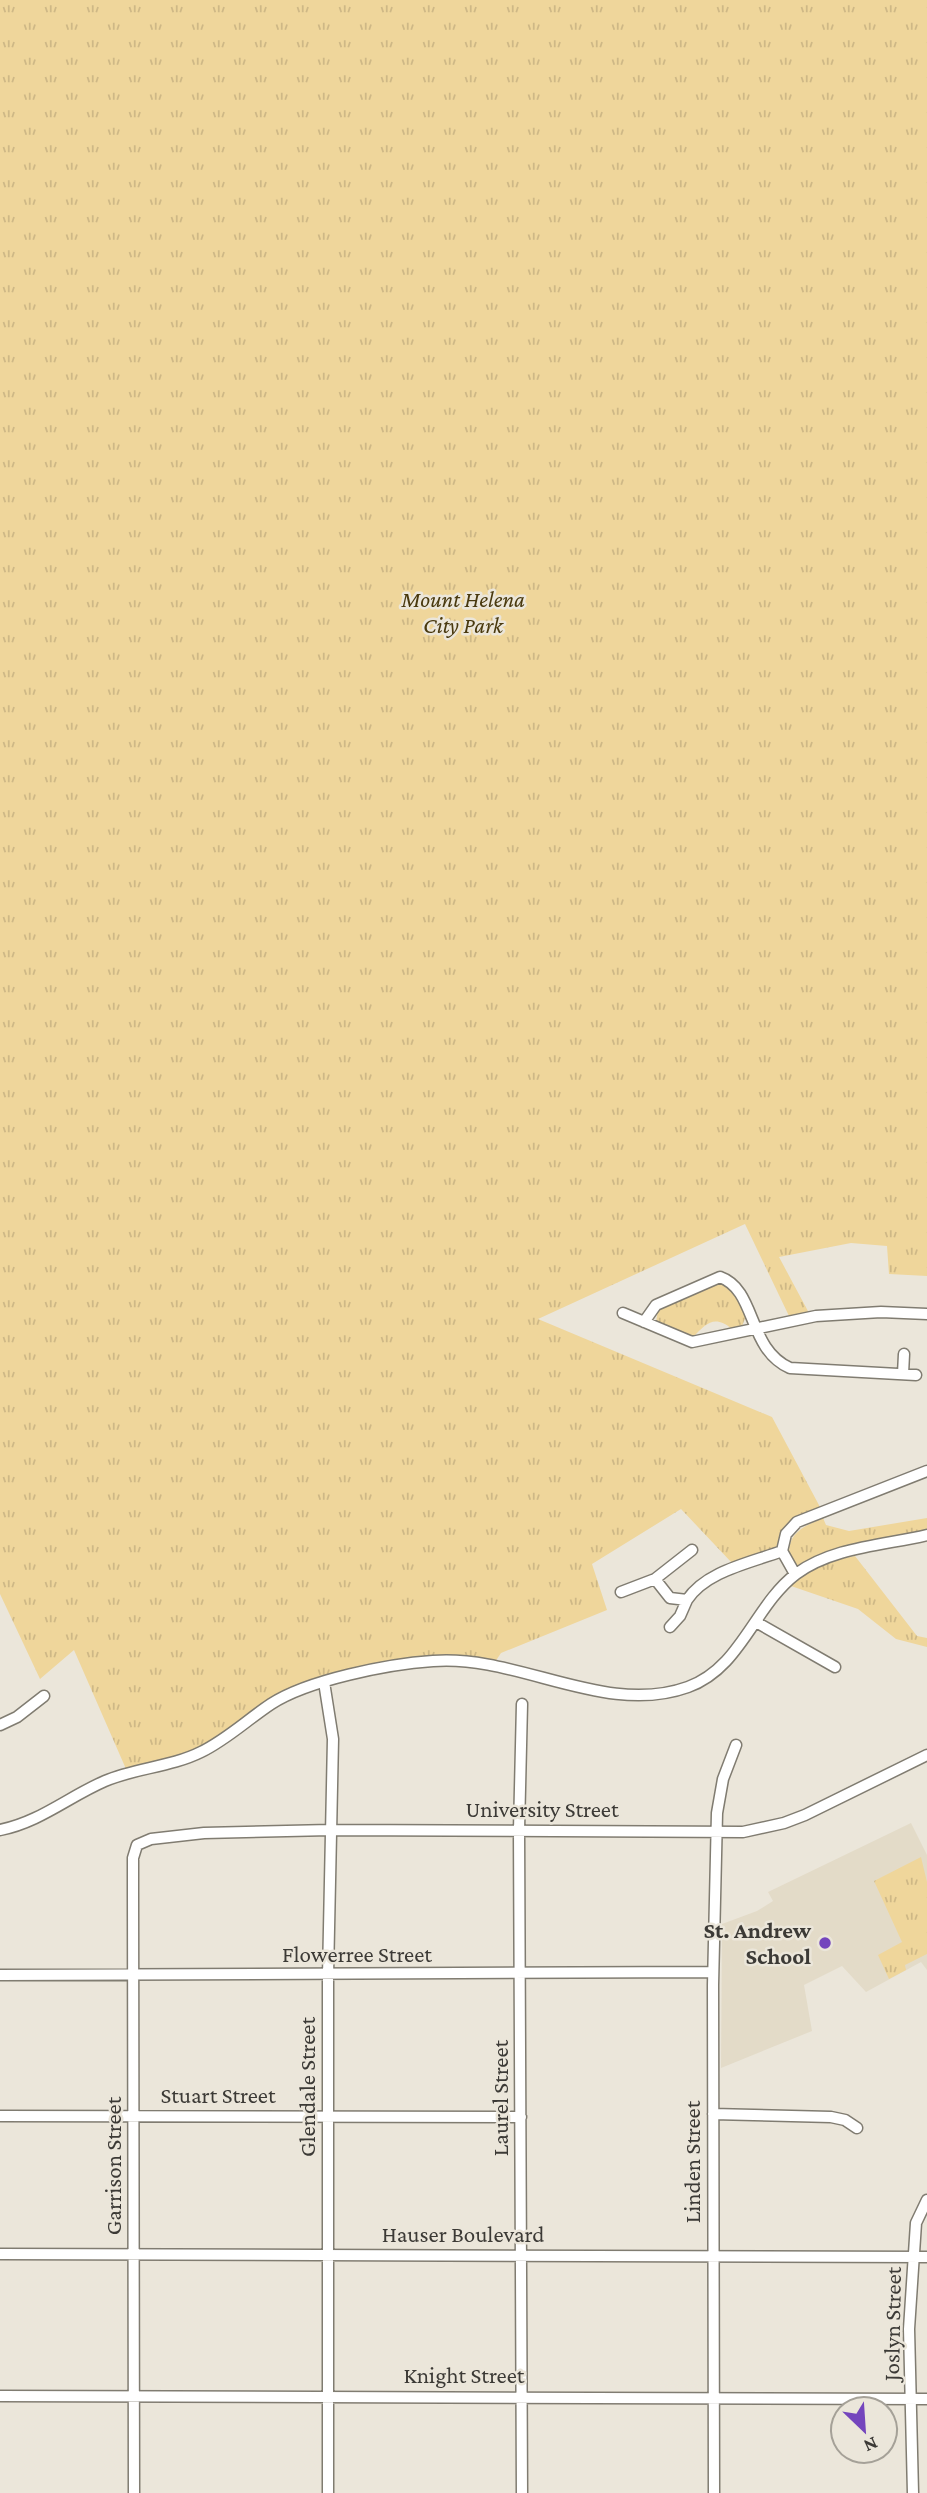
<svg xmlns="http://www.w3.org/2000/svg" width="927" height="2493" font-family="'Crimson Pro',serif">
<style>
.built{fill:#e3dbc8}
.park{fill:url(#park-tufts)}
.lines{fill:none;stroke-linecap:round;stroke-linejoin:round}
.minor-casing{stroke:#807c71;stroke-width:13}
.minor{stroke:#fff;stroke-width:10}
.poi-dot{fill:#7445bd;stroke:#ebe6da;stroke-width:2.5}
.labels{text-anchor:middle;stroke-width:5;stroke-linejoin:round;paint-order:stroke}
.park-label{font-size:23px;font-style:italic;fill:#49390e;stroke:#ebe6da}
.street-label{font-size:23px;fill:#3c3a36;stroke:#ebe6da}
.poi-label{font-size:23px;font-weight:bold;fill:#3c3a36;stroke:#ebe6da;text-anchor:end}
</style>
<defs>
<pattern id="park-tufts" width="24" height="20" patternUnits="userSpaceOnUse" patternTransform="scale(1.75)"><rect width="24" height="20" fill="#efd69b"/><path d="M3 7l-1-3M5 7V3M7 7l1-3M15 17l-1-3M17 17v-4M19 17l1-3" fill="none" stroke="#ceb886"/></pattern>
</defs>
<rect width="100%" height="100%" fill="#ebe6da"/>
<path class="built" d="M 911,1823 L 927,1855 L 927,1970 L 921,1962 L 866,1992 L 842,1966 L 804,1985 L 812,2031 L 721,2068 L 722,1924 L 757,1911 L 773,1901 L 768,1892 Z"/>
<path class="park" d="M 0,0 L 927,0 L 927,1276 L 889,1274 L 887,1246 L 851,1243 L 779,1257 L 809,1313 L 789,1316 L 745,1224 L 538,1319 L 772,1417 L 820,1507 C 785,1519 788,1520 774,1552 L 732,1563 L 681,1509 L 592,1564 L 607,1610 L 501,1653 L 495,1662 L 464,1657 L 314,1681 L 201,1749 L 126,1769 L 74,1650 L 40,1679 L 0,1594 Z
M 720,1282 L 731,1286 L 746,1316 L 742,1326 L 732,1329 C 714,1314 706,1324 693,1337 L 656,1322 L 658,1310 Z
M 823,1518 L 826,1525 L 849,1531 L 927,1518 L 927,1530 L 832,1550 L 798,1566 L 790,1561 C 785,1534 802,1527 823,1518 Z
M 855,1556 L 917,1636 L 927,1638 L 927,1647 L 896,1639 L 858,1609 L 791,1586 C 809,1568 830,1560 855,1556 Z
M 921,1857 L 927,1882 L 927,1954 L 905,1965 L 906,1970 L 889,1979 L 878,1955 L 902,1942 L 874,1881 Z"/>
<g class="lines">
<g class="minor-casing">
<path id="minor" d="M 623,1313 L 692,1342 L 816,1316 L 881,1312 L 927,1314
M 644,1322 L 656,1305 L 720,1277 C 757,1290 747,1349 790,1368 L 916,1375
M 903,1374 L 904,1354
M 795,1574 L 782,1551 L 786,1534 L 797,1522 L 927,1471
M 655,1579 L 670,1598 L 687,1600 C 706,1571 750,1563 782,1551
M 621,1592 L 655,1579 L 692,1550
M 756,1622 L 835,1667
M 670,1627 L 680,1616 L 687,1600
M 324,1682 L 333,1739 L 328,1976 L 328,2493
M 522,1704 L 519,1830 L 522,2493
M 0,1725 L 17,1717 L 44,1696
M 0,1830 C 40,1822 68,1797 105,1781 C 135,1768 171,1767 201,1752 C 226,1740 247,1720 271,1704 C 308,1680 388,1664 433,1661 C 518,1654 605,1717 688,1687 C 741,1668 754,1606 796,1574 C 832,1547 885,1545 927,1535
M 0,1975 L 713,1972
M 713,2114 L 831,2117 L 845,2120 L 857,2128
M 0,2116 L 521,2117
M 0,2254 L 927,2257
M 0,2396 L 927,2399
M 134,2493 L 133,1893 L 133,1858 L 137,1845 L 151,1839 L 204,1833 L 330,1830 L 743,1832 L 784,1823 L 805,1815 L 927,1755
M 714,2493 L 713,1985 L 717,1813 L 723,1779 L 736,1745
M 913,2493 L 909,2329 L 916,2223 L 927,2200"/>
</g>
<use href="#minor" class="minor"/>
</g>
<circle class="poi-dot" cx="825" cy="1943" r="7"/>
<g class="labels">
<g class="park-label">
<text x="463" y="607">Mount Helena<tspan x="463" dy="26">City Park</tspan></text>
</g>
<g class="street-label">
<text x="542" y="1817">University Street</text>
<text x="357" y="1962">Flowerree Street</text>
<text transform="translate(307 2087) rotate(-90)" y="8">Glendale Street</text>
<text x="218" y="2103">Stuart Street</text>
<text transform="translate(500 2098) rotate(-90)" y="8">Laurel Street</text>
<text transform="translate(692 2162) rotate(-90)" y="8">Linden Street</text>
<text transform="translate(113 2166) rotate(-90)" y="8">Garrison Street</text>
<text x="463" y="2242">Hauser Boulevard</text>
<text transform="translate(892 2324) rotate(-89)" y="8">Joslyn Street</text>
<text x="464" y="2383">Knight Street</text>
</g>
<g class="poi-label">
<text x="811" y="1938">St. Andrew<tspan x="811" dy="26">School</tspan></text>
</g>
</g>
<g transform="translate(864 2430) rotate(155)"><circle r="33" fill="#ebe6da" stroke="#a5a198" stroke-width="2"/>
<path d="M0-5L12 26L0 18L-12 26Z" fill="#7445bd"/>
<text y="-10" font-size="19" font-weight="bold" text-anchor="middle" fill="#3c3a36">N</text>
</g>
</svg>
